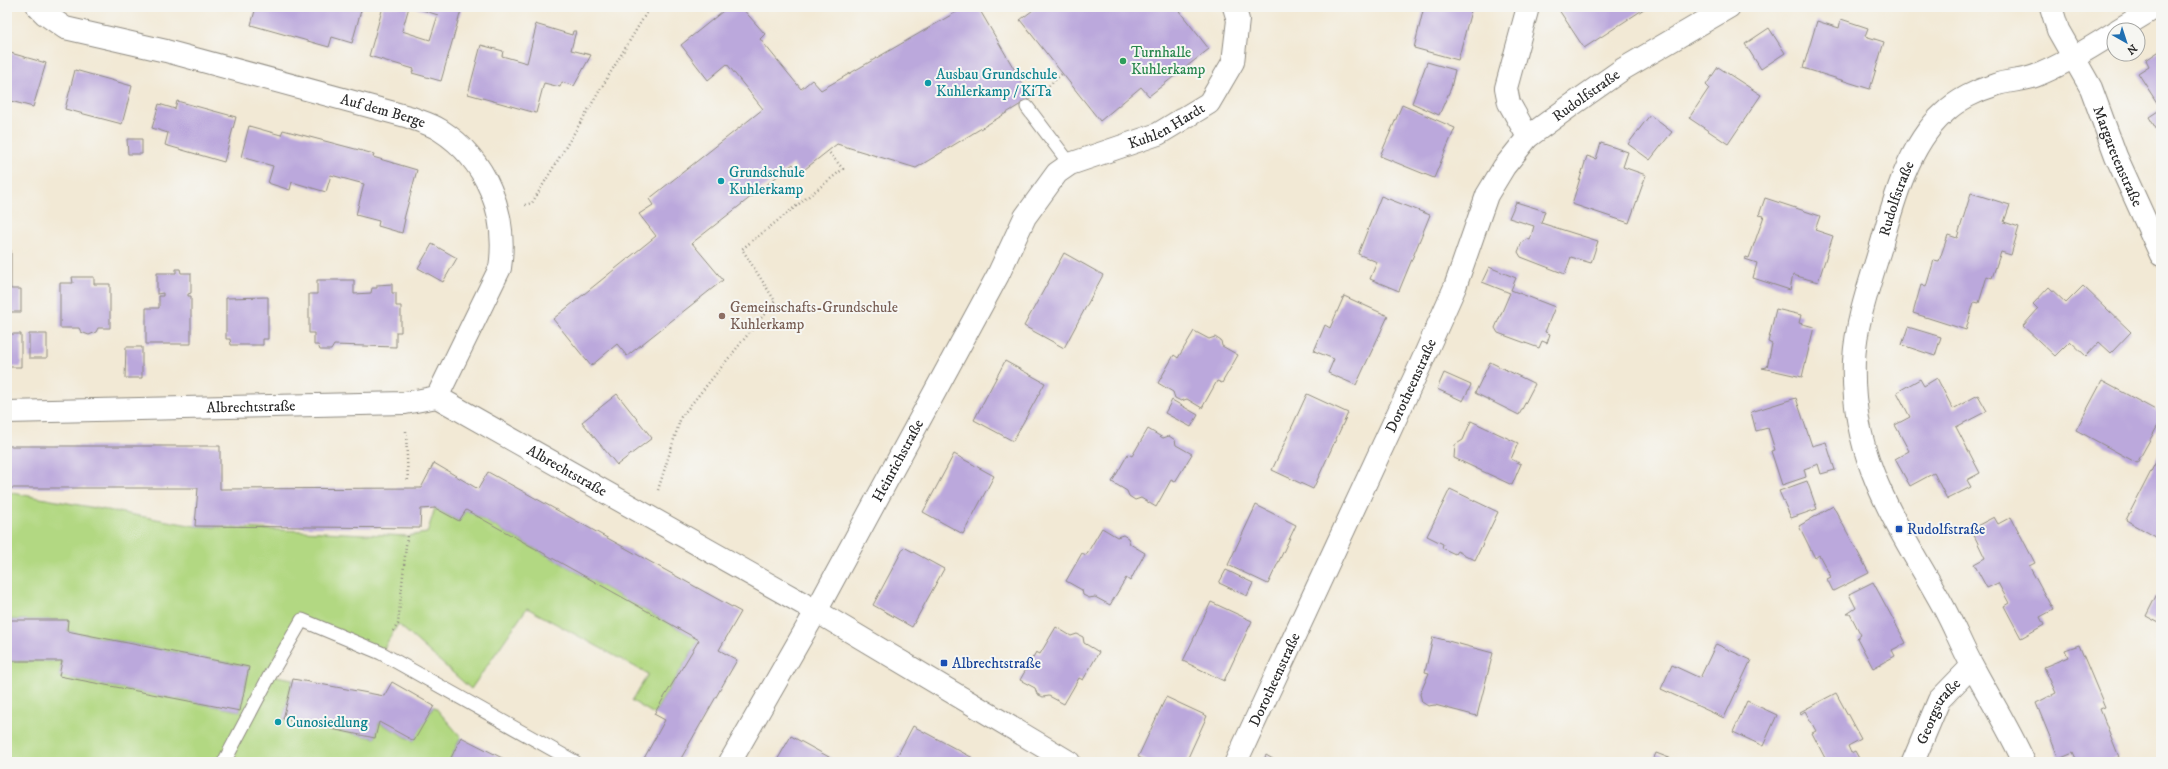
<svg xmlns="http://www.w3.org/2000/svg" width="2168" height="769" font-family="'IM FELL DW Pica',serif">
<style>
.green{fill:#b2d882;stroke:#6e8256}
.building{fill:#bba8dc}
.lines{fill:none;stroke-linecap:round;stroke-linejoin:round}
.service-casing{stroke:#8e8a80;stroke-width:15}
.minor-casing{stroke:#8e8a80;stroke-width:24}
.path{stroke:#8e8a80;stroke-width:2.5;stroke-dasharray:1 3;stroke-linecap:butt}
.service{stroke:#fff;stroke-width:13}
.minor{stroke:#fff;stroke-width:22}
.leisure-dot{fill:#2e9e5b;stroke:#f6f6f2;stroke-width:1.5}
.culture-dot{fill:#0f9aa8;stroke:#f6f6f2;stroke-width:1.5}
.education-dot{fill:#8d6e63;stroke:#f6f6f2;stroke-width:1.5}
.transit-dot{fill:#1a4fb4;stroke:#f6f6f2;stroke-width:1.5}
.labels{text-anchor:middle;stroke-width:4;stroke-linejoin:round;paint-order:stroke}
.leisure-label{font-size:15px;fill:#27864d;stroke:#f6f6f2;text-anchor:start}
.culture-label{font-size:15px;fill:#0d838f;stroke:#f6f6f2;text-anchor:start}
.street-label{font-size:15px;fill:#2b2b2b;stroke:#f6f6f2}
.education-label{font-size:15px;fill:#785e54;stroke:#f6f6f2;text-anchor:start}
.transit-label{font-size:15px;fill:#164399;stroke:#f6f6f2;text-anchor:start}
</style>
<rect width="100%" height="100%" fill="#f6f6f2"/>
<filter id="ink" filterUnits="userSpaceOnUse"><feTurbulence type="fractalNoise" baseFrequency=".025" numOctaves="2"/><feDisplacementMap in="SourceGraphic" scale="8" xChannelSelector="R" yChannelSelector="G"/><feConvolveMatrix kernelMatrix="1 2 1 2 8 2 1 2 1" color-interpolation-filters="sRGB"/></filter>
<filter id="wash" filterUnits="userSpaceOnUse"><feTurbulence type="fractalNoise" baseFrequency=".012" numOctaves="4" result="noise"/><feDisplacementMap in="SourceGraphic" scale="16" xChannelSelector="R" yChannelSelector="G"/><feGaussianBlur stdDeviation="0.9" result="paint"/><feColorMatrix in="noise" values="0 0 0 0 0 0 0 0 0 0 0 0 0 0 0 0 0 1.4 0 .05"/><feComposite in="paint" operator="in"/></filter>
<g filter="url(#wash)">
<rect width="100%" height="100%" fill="#f2e9d5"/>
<path class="green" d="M 7,492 L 195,526 L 407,536 L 427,533 L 435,508 L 459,521 L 466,510 L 699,640 L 654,714 L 632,701 L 648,674 L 527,608 L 471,689 L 398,624 L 381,653 L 303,620 L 270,675 L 293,679 L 283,719 L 375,738 L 379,722 L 413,741 L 434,706 L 461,737 L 449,762 L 7,762 L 7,661 L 62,661 L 59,676 L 240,711 L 249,667 L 67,631 L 68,620 L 7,620 Z"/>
<g id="blocks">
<path class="building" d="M 256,7 L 291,7 L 300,9 L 300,7 L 362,7 L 352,43 L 332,37 L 329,47 L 251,25 Z
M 383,7 L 409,7 L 402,31 L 430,40 L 438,15 L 413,7 L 462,7 L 441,81 L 412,73 L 414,69 L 369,56 Z
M 728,7 L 741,7 L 765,34 L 760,39 L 801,89 L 812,80 L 821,90 L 965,7 L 978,7 L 1031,98 L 916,168 L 837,144 L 800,173 L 793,164 L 692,243 L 723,280 L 627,356 L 617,344 L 591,366 L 553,319 L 656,236 L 639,214 L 653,205 L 649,199 L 763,109 L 727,64 L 708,80 L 681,45 Z
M 1037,7 L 1176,7 L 1209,49 L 1149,96 L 1141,87 L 1100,121 L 1020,20 Z
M 1410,7 L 1472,7 L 1458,60 L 1414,48 L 1423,11 Z
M 1557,7 L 1647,7 L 1584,48 Z
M 1841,19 L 1868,28 L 1865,36 L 1884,42 L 1870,89 L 1803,68 L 1817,21 L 1839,28 Z
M 535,24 L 572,35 L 573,31 L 576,31 L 571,50 L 591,55 L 574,86 L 562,82 L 560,87 L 544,83 L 536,113 L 468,94 L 481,45 L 503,51 L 502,56 L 527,63 L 536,27 Z
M 1769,28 L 1785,53 L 1761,69 L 1745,44 Z
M 2161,50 L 2161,109 L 2138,73 L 2149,66 L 2146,60 Z
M 7,52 L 46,63 L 33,107 L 7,100 Z
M 1427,62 L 1455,70 L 1451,88 L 1439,115 L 1412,103 Z
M 1718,67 L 1761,95 L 1728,144 L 1689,118 L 1709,88 L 1706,85 Z
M 75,70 L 132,86 L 122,124 L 65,109 Z
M 177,101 L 236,117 L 224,162 L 165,145 L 168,133 L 152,128 L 159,104 L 175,109 Z
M 1402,105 L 1455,128 L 1434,178 L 1380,156 Z
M 2161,109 L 2161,137 L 2149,117 Z
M 1650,115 L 1672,132 L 1650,160 L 1628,144 Z
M 249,126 L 281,135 L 283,130 L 359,150 L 374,154 L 373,157 L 417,170 L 404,219 L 405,219 L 402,233 L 378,226 L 379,221 L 356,215 L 364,184 L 331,175 L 326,192 L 292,182 L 290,190 L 268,183 L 273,166 L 241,157 Z
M 127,139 L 142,139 L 142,154 L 128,154 Z
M 1601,143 L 1628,152 L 1623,167 L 1646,175 L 1629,223 L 1572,204 L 1587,156 L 1596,159 Z
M 1971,193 L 2010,205 L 2004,222 L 2019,227 L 2011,255 L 2001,252 L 1992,278 L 1987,276 L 1979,303 L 1974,302 L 1966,330 L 1913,313 L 1921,285 L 1926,287 L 1934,260 L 1939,261 L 1948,235 L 1957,238 Z
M 1381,196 L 1430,215 L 1399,291 L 1370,279 L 1377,262 L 1358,254 Z
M 1765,198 L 1820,216 L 1815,230 L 1833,236 L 1818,282 L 1793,275 L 1790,290 L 1753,278 L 1757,263 L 1745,259 L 1746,257 L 1749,258 L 1764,216 L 1759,215 Z
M 1516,202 L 1545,211 L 1541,223 L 1598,241 L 1591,263 L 1571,257 L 1565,274 L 1521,257 L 1518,252 L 1522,242 L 1527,239 L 1530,240 L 1534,226 L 1509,218 Z
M 432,244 L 457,258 L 443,282 L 418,268 Z
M 7,250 L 11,250 L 11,289 L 21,289 L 21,312 L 7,312 Z
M 1064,253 L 1103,275 L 1064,348 L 1024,326 Z
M 1489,267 L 1516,278 L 1511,290 L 1555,307 L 1545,332 L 1550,334 L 1547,343 L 1542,341 L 1539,348 L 1498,333 L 1495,328 L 1510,293 L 1482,282 Z
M 176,269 L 180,269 L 181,273 L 191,273 L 191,293 L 188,294 L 188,296 L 191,296 L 191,344 L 146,344 L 146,308 L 159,308 L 159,296 L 163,296 L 163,293 L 157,294 L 157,273 L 176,273 Z
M 72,277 L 94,277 L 94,284 L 110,284 L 110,328 L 98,328 L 96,332 L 89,335 L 81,332 L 79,328 L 60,328 L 60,283 L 73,283 Z
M 317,280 L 354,280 L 354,294 L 371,293 L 372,288 L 377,288 L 377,285 L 392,284 L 392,293 L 396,293 L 396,306 L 401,306 L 401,332 L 396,332 L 396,347 L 334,345 L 331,350 L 320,350 L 318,345 L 314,345 L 314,333 L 309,333 L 309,294 L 317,294 Z
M 2083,286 L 2131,332 L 2111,353 L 2099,342 L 2086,356 L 2070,341 L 2055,356 L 2023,326 L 2038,309 L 2033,304 L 2049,287 L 2066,303 Z
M 1344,296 L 1388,316 L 1356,385 L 1328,373 L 1334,359 L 1314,351 L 1325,325 L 1330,328 Z
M 268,297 L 268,339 L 263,339 L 263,345 L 231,345 L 230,339 L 226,339 L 226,298 Z
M 1776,309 L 1801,315 L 1799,323 L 1814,327 L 1802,377 L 1762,368 L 1767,367 L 1772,344 L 1768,342 Z
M 1908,327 L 1941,337 L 1935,356 L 1902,345 Z
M 1194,331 L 1209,339 L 1215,337 L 1221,341 L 1222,346 L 1238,355 L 1222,383 L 1217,381 L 1202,408 L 1187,399 L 1181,401 L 1175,398 L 1173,392 L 1158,383 L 1174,355 L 1178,358 Z
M 7,334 L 21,334 L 21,367 L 7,367 Z
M 29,334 L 47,334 L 47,358 L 29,358 Z
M 126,347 L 142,347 L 142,378 L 125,378 Z
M 1005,361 L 1045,383 L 1013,441 L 974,420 Z
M 1490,362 L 1535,384 L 1519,415 L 1475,393 Z
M 1444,373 L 1471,385 L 1463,401 L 1437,389 Z
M 1937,378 L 1953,409 L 1978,395 L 1987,411 L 1956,427 L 1980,473 L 1967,480 L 1971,487 L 1947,499 L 1934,473 L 1910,486 L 1895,459 L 1909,451 L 1895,425 L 1910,417 L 1897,392 L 1920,379 L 1924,386 Z
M 2102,381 L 2161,413 L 2161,420 L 2137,463 L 2076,430 Z
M 617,394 L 652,438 L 617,465 L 582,422 Z
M 1307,394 L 1348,413 L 1313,489 L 1272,470 Z
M 1796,398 L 1812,446 L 1826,442 L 1835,470 L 1821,474 L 1818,464 L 1804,469 L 1806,477 L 1782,485 L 1771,451 L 1775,450 L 1768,428 L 1756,431 L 1751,412 Z
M 1172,400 L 1198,415 L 1191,427 L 1165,413 Z
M 1471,421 L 1518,443 L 1511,459 L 1521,464 L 1512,485 L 1454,458 L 1455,445 L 1463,440 Z
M 1148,429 L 1163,438 L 1169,436 L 1175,440 L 1176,445 L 1192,454 L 1175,482 L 1171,480 L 1156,507 L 1141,498 L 1135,500 L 1129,496 L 1127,491 L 1112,482 L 1128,454 L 1132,456 Z
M 7,446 L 220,446 L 220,489 L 421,488 L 434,463 L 478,489 L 488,472 L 741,612 L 719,650 L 737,660 L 679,762 L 642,762 L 665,720 L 654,714 L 699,640 L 466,510 L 459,521 L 435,508 L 421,509 L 420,528 L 195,526 L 198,488 L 7,488 Z
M 2161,452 L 2161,540 L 2126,520 Z
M 954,454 L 994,476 L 963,534 L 923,512 Z
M 1807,481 L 1817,509 L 1791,518 L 1779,491 Z
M 1450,489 L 1498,512 L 1475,560 L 1457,551 L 1455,554 L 1442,548 L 1443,544 L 1427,536 Z
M 1256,505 L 1296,525 L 1268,584 L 1228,565 Z
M 1833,506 L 1869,573 L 1833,591 L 1827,579 L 1831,577 L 1819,555 L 1815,558 L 1799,526 Z
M 1994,517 L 1998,524 L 2011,517 L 2035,563 L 2029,566 L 2053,610 L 2040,617 L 2044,625 L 2021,638 L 2004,606 L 2009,603 L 1998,583 L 1987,588 L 1974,564 L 1985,558 L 1971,529 Z
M 1102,528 L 1117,537 L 1123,535 L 1128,538 L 1130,544 L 1145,553 L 1130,581 L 1126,578 L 1110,605 L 1095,597 L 1089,598 L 1083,595 L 1082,590 L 1066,581 L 1082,553 L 1086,555 Z
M 904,547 L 944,569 L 912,627 L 873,605 Z
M 1226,570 L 1253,583 L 1247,596 L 1219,583 Z
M 1873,582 L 1906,643 L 1892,650 L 1895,656 L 1873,668 L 1857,638 L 1861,635 L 1850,614 L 1847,614 L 1856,608 L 1849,594 Z
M 2161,586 L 2161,624 L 2146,616 Z
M 1211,602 L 1252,621 L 1224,681 L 1183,661 Z
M 7,620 L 68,620 L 67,631 L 249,667 L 240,711 L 59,676 L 62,661 L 7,661 Z
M 1056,627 L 1071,636 L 1077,634 L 1083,637 L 1084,643 L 1099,652 L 1083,680 L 1079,678 L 1064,704 L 1049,696 L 1043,697 L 1037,694 L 1035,688 L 1020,680 L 1036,652 L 1040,654 Z
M 1433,637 L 1493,653 L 1477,716 L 1435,705 L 1428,706 L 1422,702 L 1420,694 L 1429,673 L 1425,672 Z
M 1716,644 L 1751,660 L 1724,718 L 1661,689 L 1672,665 L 1700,678 Z
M 2079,645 L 2105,707 L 2100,709 L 2119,757 L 2108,762 L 2077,762 L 2073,753 L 2059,759 L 2036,703 L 2056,693 L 2044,667 L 2068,657 L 2065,650 Z
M 293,679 L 384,696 L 392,682 L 434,706 L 414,741 L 379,722 L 375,738 L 283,719 Z
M 1836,693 L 1861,739 L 1848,746 L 1851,753 L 1855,751 L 1861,762 L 1827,762 L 1812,733 L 1816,731 L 1805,711 L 1801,714 L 1800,712 Z
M 1166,697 L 1207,716 L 1186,762 L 1149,762 L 1138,757 Z
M 1747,701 L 1777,715 L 1763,746 L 1733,732 Z
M 913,726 L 973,758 L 971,762 L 894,762 Z
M 791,736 L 838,762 L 776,762 Z
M 461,737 L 510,762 L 449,762 Z
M 1656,753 L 1672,759 L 1671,762 L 1652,762 Z
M 1266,755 L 1278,762 L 1263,762 Z"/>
</g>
</g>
<g filter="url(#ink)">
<use href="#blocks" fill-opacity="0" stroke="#8e8a80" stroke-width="1"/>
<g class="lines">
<g class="service-casing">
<path id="service" d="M 1027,107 L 1070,164
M 224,762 L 270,675 L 302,620 L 381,653 L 575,762"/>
</g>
<g class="minor-casing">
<g id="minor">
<path id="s1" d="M 38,7 L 45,14 L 65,28 L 166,51 L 409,117 C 419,121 431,124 440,130 C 487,160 508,214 500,268 L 437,397"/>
<path id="s2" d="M 2051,7 L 2058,30 L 2091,88 L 2116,156 L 2161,255"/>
<path d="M 2118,30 L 2156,7"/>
<path d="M 1528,137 L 1509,103 L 1506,88 L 1528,7"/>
<path id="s3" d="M 7,412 L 405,403 L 437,397 L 816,611 L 1069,762"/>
<path id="s4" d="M 730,762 L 814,615 L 998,275 L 1025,217 L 1057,173 L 1070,164 L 1158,134 L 1209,103 L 1233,62 L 1238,20 L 1234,7"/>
<path id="s5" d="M 1236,762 L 1419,368 L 1455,287 L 1487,195 L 1504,167 L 1528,137 L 1569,107 L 1623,69 L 1729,7"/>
<path id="s6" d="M 1913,762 L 1939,700 L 1972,666"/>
<path id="s7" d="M 2024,762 C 2009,729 1990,699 1973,667 C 1962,647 1954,626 1943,606 C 1897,523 1850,460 1854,360 C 1856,321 1870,283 1881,246 C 1893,202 1909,144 1944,113 C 1957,100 1978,90 1995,85 C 2008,80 2022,81 2035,76 C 2063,65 2089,49 2114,33"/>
</g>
</g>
<path class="path" d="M 1043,91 L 1063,73
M 525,205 L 532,203 L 650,7
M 406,431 L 408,483
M 658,490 L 681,417 L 775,301 L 742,249 L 843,169 L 828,151
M 393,631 L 398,624 L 407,536
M 7,761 L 48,762"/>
<use href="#service" class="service"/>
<use href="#minor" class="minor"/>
</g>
</g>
<circle class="leisure-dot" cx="1123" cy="61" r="4"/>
<g class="culture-dot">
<circle cx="928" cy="83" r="4"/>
<circle cx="721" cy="181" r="4"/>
<circle cx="278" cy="722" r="4"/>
</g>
<circle class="education-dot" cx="722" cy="316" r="4"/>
<g class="transit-dot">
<rect x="1895" y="525" width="8" height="8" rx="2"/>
<rect x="940" y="659" width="8" height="8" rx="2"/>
</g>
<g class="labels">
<g class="leisure-label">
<text x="1131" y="57">Turnhalle<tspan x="1131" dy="17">Kuhlerkamp</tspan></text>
</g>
<g class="culture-label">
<text x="936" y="79">Ausbau Grundschule<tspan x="936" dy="17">Kuhlerkamp / KiTa</tspan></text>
<text x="729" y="177">Grundschule<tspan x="729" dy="17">Kuhlerkamp</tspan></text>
<text x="286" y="727">Cunosiedlung</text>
</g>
<g class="street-label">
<text dy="5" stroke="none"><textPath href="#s5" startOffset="763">Rudolfstraße</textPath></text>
<text dy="5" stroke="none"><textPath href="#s1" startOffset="363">Auf dem Berge</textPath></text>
<text dy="5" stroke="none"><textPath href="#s4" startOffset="794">Kuhlen Hardt</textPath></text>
<text dy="5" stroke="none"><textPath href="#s2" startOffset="164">Margaretenstraße</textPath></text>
<text dy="5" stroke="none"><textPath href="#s7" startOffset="609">Rudolfstraße</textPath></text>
<text dy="5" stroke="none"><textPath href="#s5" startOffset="415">Dorotheenstraße</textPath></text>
<text dy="5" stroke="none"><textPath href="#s3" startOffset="244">Albrechtstraße</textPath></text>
<text dy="5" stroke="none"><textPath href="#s4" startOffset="345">Heinrichstraße</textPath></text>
<text dy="5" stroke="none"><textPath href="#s3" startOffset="580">Albrechtstraße</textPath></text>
<text dy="5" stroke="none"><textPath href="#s5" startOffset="91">Dorotheenstraße</textPath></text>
<text dy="5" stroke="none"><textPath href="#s6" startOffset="57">Georgstraße</textPath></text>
</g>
<g class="education-label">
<text x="730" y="312">Gemeinschafts-Grundschule<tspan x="730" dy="17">Kuhlerkamp</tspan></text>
</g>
<g class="transit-label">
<text x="1907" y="534">Rudolfstraße</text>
<text x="952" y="668">Albrechtstraße</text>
</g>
</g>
<rect width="2168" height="769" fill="none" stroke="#f6f6f2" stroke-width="24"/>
<g transform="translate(2126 42) rotate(141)"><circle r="19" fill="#f6f6f2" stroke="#a5a5a2"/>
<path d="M0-3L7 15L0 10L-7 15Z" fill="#1f6fb2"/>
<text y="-6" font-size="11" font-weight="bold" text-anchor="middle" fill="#2b2b2b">N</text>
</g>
</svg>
